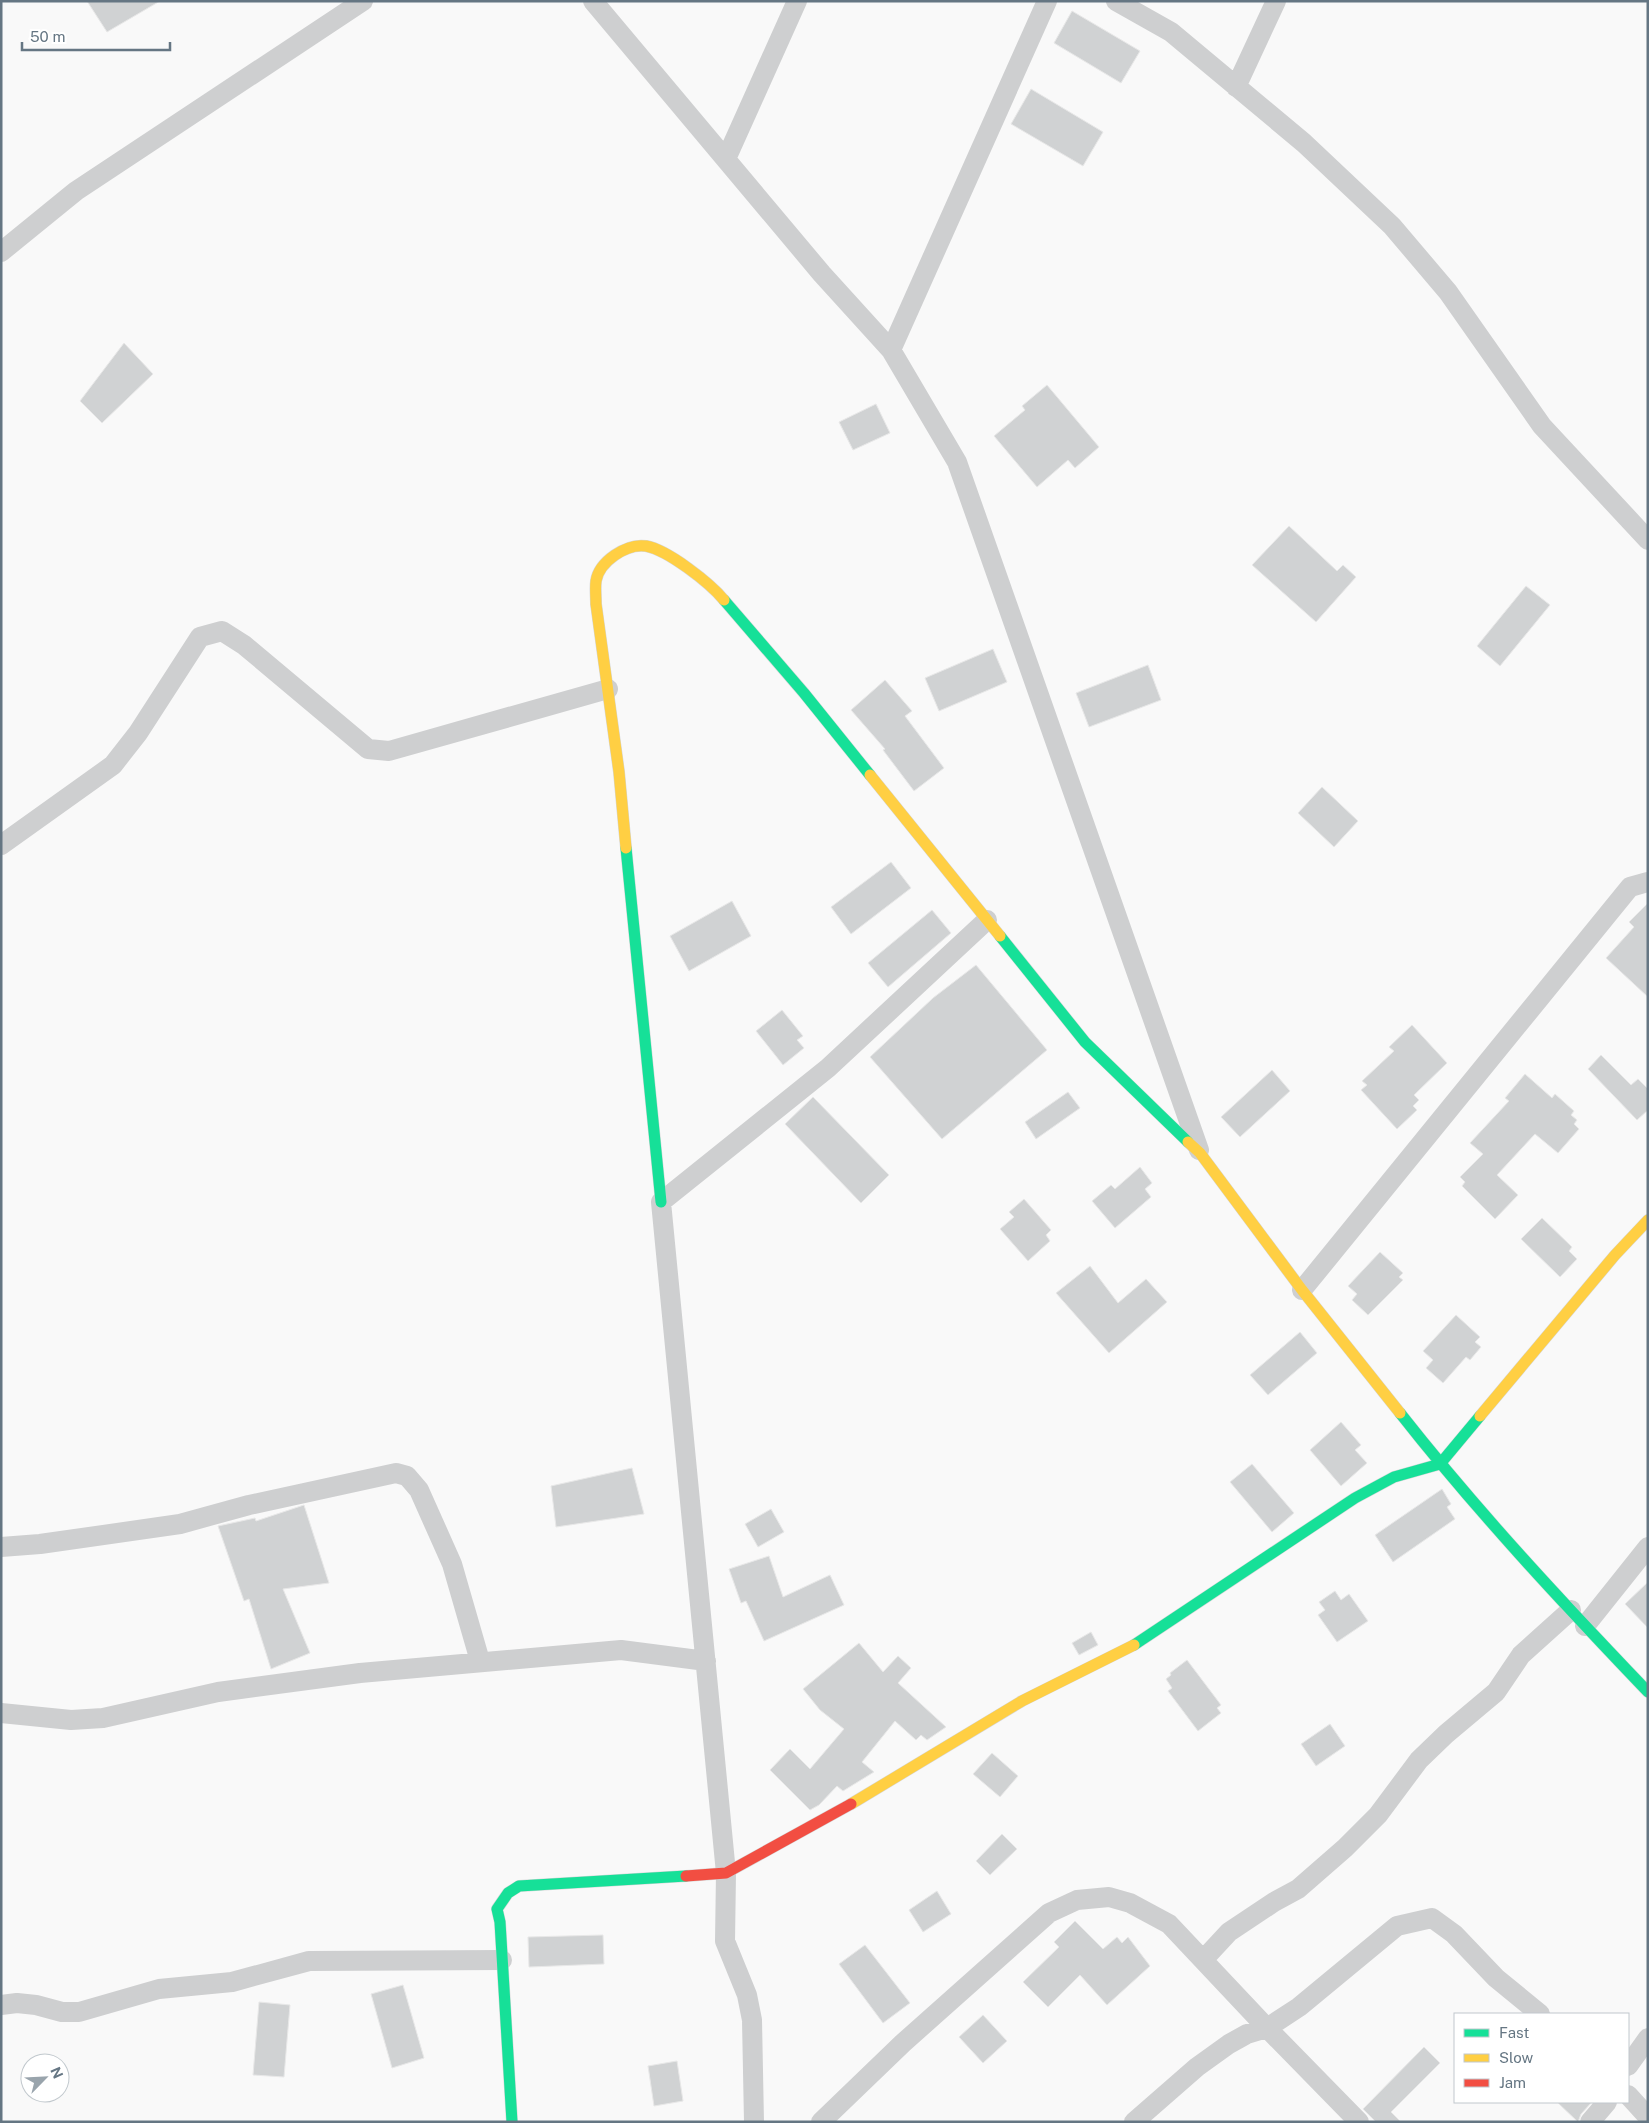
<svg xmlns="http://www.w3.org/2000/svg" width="1649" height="2123" font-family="'Public Sans',sans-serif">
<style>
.building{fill:#d0d2d3;stroke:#e8e8e8}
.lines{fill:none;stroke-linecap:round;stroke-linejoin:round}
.fast-casing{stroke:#d5d6d7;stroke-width:12}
.slow-casing{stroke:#d5d6d7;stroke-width:12}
.jam-casing{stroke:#d5d6d7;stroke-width:12}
.street{stroke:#cecfd0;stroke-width:20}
.fast{stroke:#16e098;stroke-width:11}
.slow{stroke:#ffcf43;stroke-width:11}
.jam{stroke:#f24e42;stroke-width:11}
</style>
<rect width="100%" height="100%" fill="#f9f9f9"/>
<path class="building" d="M 87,1 L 160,1 L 107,32 Z
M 1072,11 L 1140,51 L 1121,83 L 1054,43 Z
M 1031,89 L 1103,132 L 1083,166 L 1011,124 Z
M 124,343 L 153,374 L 102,423 L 80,401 Z
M 1047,385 L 1099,447 L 1075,468 L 1068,460 L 1037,487 L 994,436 L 1025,410 L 1022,406 Z
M 876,404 L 890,433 L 853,450 L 839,422 Z
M 1289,526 L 1337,571 L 1343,565 L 1356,577 L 1316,622 L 1252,565 Z
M 1526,586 L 1550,605 L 1500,666 L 1477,646 Z
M 993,649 L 1007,682 L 939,711 L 925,678 Z
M 1148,665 L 1161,700 L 1089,727 L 1076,693 Z
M 885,680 L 912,711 L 905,716 L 944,768 L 914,791 L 883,750 L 885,749 L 851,710 Z
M 1322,787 L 1358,821 L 1334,847 L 1298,813 Z
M 891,862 L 911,888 L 851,934 L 831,907 Z
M 732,901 L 751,936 L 689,971 L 670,936 Z
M 1648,903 L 1648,997 L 1606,958 L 1634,927 L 1629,922 Z
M 932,910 L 951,933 L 888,987 L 868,963 Z
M 976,965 L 1047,1050 L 942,1139 L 870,1057 L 933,998 Z
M 782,1010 L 803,1036 L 797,1040 L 804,1048 L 783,1065 L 756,1031 Z
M 1412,1025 L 1447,1063 L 1414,1095 L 1419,1100 L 1413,1106 L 1417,1110 L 1397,1129 L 1361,1090 L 1367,1085 L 1362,1081 L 1394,1051 L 1389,1047 Z
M 1601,1055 L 1631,1085 L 1638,1079 L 1648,1089 L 1648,1110 L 1637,1120 L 1588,1069 Z
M 1272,1070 L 1290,1091 L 1240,1137 L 1221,1117 Z
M 1525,1074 L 1552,1098 L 1555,1094 L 1574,1111 L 1571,1115 L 1577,1120 L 1574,1124 L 1579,1129 L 1558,1153 L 1535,1134 L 1497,1175 L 1518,1195 L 1495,1219 L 1462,1186 L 1465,1182 L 1460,1177 L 1483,1154 L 1470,1143 L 1509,1101 L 1505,1098 Z
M 1068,1092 L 1080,1108 L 1036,1139 L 1025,1122 Z
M 813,1097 L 889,1175 L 861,1203 L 785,1124 Z
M 1140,1167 L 1152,1183 L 1145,1189 L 1151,1197 L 1115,1228 L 1092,1201 L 1111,1185 L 1115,1189 Z
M 1024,1199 L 1051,1230 L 1046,1235 L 1050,1241 L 1028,1261 L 1000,1229 L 1014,1217 L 1009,1212 Z
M 1542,1218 L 1572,1247 L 1569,1251 L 1577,1259 L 1560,1277 L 1521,1239 Z
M 1380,1252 L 1403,1273 L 1399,1277 L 1403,1280 L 1368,1315 L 1352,1300 L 1357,1294 L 1348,1286 Z
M 1090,1266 L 1118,1303 L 1146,1279 L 1167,1302 L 1109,1353 L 1056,1293 Z
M 1456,1315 L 1480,1337 L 1475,1342 L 1481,1347 L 1470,1360 L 1466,1357 L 1443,1383 L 1426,1368 L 1433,1360 L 1423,1351 Z
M 1300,1332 L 1317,1353 L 1268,1395 L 1250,1375 Z
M 1341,1422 L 1361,1445 L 1355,1450 L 1367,1463 L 1341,1486 L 1310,1450 Z
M 1252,1464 L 1294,1513 L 1272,1532 L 1230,1482 Z
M 632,1468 L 644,1514 L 556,1527 L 551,1486 Z
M 1442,1489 L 1451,1504 L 1447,1507 L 1455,1519 L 1393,1562 L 1375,1535 Z
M 304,1505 L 329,1583 L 283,1589 L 310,1653 L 271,1669 L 249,1599 L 244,1601 L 218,1526 L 255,1518 L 256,1521 Z
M 771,1509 L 784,1532 L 758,1547 L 745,1524 Z
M 769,1556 L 783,1597 L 830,1575 L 844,1605 L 764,1641 L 746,1601 L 741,1603 L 729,1569 Z
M 1648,1582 L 1648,1628 L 1625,1604 Z
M 1335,1591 L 1341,1600 L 1349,1594 L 1368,1621 L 1337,1642 L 1318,1615 L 1325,1610 L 1319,1602 Z
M 1091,1632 L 1098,1645 L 1079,1655 L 1072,1643 Z
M 859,1643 L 883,1672 L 898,1656 L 911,1668 L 898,1683 L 946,1727 L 927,1740 L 921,1735 L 916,1740 L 895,1721 L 862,1762 L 874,1772 L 843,1791 L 837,1786 L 819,1805 L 810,1810 L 770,1770 L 790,1749 L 810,1769 L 844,1729 L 820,1710 L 803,1689 Z
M 1187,1660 L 1221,1705 L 1217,1708 L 1221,1713 L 1198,1731 L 1168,1691 L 1172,1688 L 1166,1679 L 1171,1675 L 1170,1673 Z
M 1330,1724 L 1345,1746 L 1316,1766 L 1301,1744 Z
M 992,1753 L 1018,1776 L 1000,1797 L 973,1774 Z
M 1002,1834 L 1017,1849 L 990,1875 L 976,1861 Z
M 937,1891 L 951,1914 L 923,1932 L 909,1910 Z
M 1075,1921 L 1103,1949 L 1117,1937 L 1122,1943 L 1128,1937 L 1150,1966 L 1107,2005 L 1080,1975 L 1048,2007 L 1023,1982 L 1059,1947 L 1054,1942 Z
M 603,1935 L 604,1964 L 529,1967 L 528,1937 Z
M 865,1945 L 910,2003 L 883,2023 L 839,1964 Z
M 403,1985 L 424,2058 L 392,2068 L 371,1994 Z
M 259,2002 L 290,2005 L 284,2077 L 253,2075 Z
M 983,2015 L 1007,2041 L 983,2063 L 959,2037 Z
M 1424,2047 L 1440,2063 L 1391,2112 L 1401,2122 L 1376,2122 L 1363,2109 Z
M 677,2061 L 683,2101 L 654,2106 L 648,2066 Z
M 1557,2102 L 1592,2102 L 1581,2114 L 1578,2122 Z"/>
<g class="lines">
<g class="fast-casing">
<path id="fast" d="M 724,600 L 804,693 L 870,775
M 626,848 L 661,1202
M 1000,936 L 1085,1042 L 1188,1142
M 1400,1413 C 1477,1511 1562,1602 1648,1692
M 1134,1645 L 1355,1498 L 1394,1477 L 1440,1464 L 1480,1416
M 512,2122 L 500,1922 L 497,1909 L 508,1893 L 519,1886 L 686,1876"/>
</g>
<g class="slow-casing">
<path id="slow" d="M 870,775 L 1000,936
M 626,848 L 619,772 L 596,604 C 596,597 595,588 596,581 C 599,562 626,543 646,546 C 668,550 710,583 724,600
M 1188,1142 L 1200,1153 L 1302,1290 L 1400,1413
M 1480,1416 L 1615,1255 L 1648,1220
M 851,1804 L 1022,1701 L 1134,1645"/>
</g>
<g class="jam-casing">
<path id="jam" d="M 686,1876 L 726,1873 L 851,1804"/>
</g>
<path class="street" d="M 593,1 L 822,274 L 891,350 L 957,462 L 1199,1150
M 1116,1 L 1171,32 L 1304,143 L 1392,226 L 1448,292 L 1542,426 L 1648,540
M 1236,87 L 1276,1
M 726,159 L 797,1
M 1,252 L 76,191 L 363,1
M 891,350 L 1047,1
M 1,845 L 113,765 L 138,733 L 200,637 L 222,631 L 244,645 L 368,749 L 389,751 L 608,689
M 1302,1290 L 1630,887 L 1648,882
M 1,1547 L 40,1544 L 180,1524 L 249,1505 L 396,1473 L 407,1476 L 419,1490 L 452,1564 L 480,1661
M 1585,1626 L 1648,1547
M 1,1713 L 71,1720 L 103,1718 L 218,1692 L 360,1673 L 621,1650 L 706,1661
M 1203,1960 L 1229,1932 L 1274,1902 L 1298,1889 L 1345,1848 L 1378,1815 L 1419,1760 L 1446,1734 L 1496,1692 L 1521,1655 L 1571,1610
M 1,2005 L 17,2003 L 36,2005 L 62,2012 L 79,2012 L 159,1989 L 232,1982 L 309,1961 L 502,1960
M 1628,2066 L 1648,2038
M 1628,2095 L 1648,2117
M 754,2122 L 752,2020 L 747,1995 L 725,1941 L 726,1873 L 661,1202 L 828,1068 L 987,920
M 821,2122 L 903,2043 L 1049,1913 L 1077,1900 L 1109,1897 L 1130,1903 L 1169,1924 L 1267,2028 L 1359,2122
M 1134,2122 L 1197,2067 L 1229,2044 L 1247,2034 L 1267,2028 L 1299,2007 L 1397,1926 L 1432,1918 L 1454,1934 L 1496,1978 L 1540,2014
M 1590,2122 L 1607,2102"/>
<use href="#fast" class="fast"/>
<use href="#slow" class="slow"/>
<use href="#jam" class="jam"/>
</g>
<rect width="1649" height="2123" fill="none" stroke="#657683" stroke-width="5"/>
<rect x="1454" y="2013" width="175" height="90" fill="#ffffff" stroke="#c1c8cd"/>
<rect x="1464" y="2029" width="25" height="8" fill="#16e098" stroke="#c1c8cd"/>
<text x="1499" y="2038" font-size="15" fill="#657683">Fast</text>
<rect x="1464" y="2054" width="25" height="8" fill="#ffcf43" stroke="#c1c8cd"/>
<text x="1499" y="2063" font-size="15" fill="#657683">Slow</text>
<rect x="1464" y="2079" width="25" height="8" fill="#f24e42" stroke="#c1c8cd"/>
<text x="1499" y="2088" font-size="15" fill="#657683">Jam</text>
<g transform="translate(45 2078) rotate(66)"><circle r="24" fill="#ffffff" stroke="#c1c8cd"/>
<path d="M0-4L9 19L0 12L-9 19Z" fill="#99a4ac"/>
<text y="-8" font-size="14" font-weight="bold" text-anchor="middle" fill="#657683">N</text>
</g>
<path d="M22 42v8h148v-8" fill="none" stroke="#657683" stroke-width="2.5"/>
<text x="30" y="42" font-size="15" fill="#657683" stroke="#ffffff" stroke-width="4" paint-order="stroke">50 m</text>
</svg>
